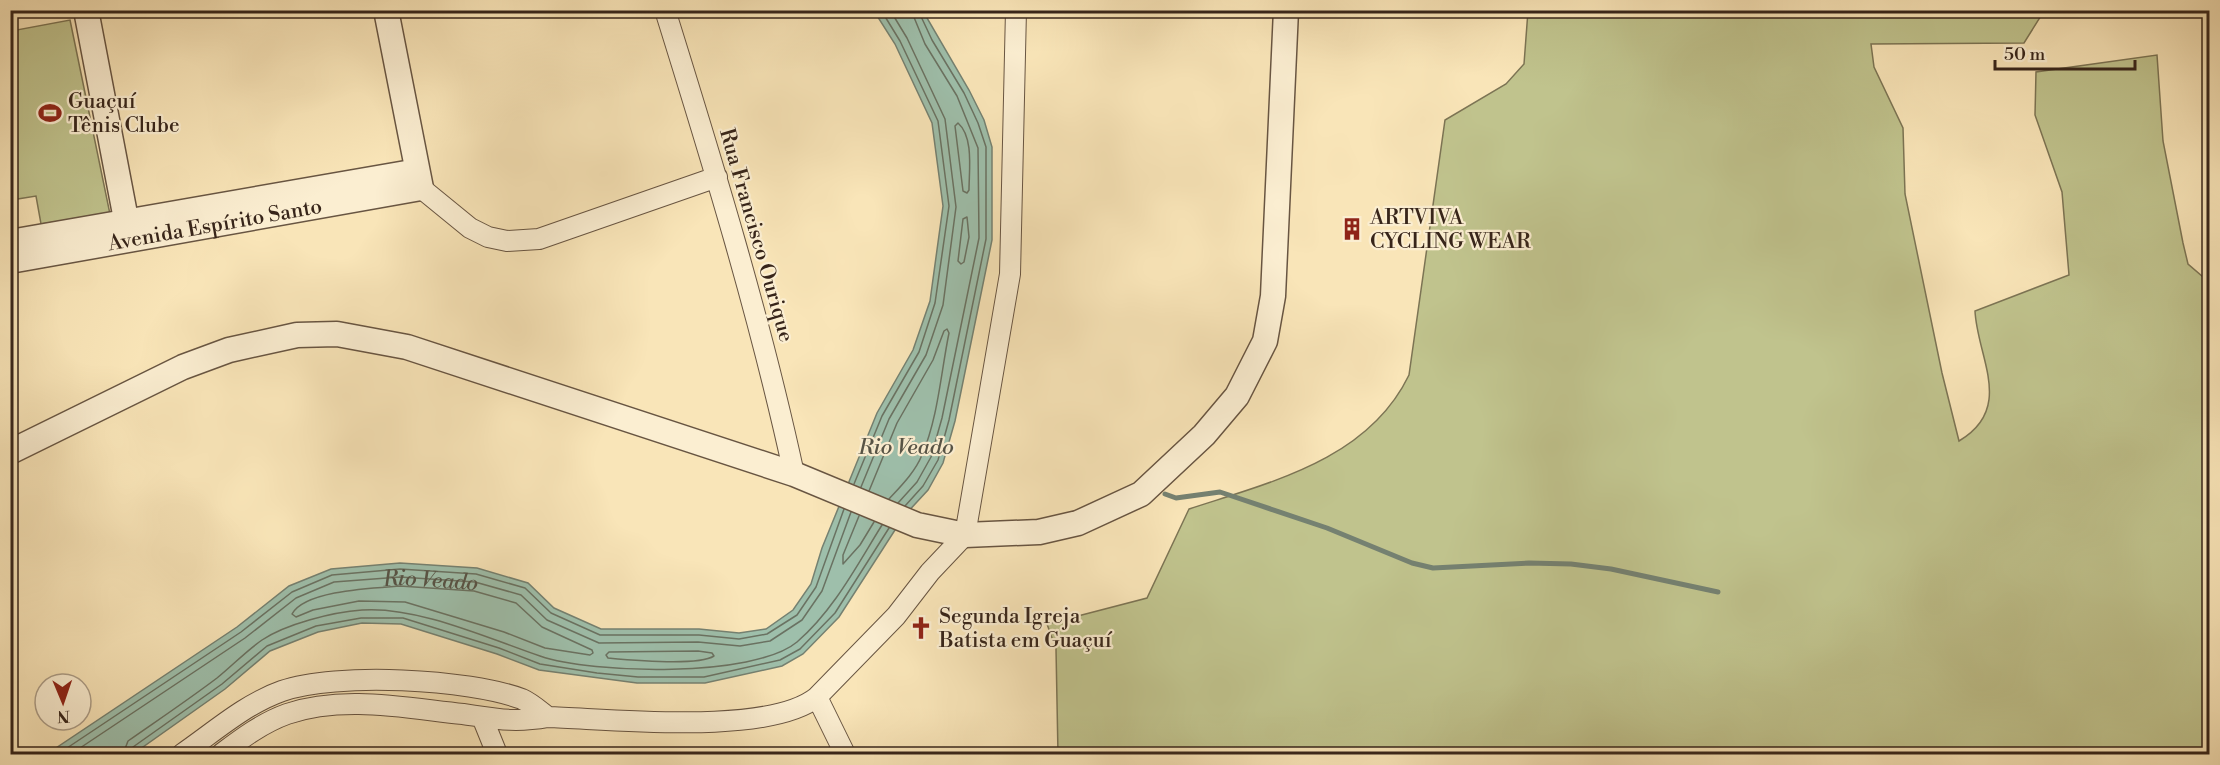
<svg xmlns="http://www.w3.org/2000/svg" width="2220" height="765" font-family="'Libre Bodoni',serif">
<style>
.green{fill:#c0c38d;stroke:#7c7454;stroke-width:1.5}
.water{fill:#9ebfab;stroke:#758171;stroke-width:1.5}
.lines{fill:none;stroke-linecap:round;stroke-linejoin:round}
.shore{stroke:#6a7262;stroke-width:1.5}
.stream{stroke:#758171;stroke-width:5}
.minor-casing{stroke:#685542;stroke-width:22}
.tertiary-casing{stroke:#685542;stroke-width:27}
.minor{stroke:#fbeed1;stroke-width:20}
.tertiary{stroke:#fbeed1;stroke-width:24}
.labels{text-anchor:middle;stroke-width:4.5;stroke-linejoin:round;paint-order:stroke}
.poi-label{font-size:21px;fill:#37251a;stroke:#fbeed1;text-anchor:start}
.street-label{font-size:21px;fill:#37251a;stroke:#fbeed1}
.water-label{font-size:22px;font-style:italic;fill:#565346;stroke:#fbeed1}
</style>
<rect width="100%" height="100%" fill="#f9e5b8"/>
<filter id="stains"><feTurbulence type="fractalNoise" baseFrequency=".00333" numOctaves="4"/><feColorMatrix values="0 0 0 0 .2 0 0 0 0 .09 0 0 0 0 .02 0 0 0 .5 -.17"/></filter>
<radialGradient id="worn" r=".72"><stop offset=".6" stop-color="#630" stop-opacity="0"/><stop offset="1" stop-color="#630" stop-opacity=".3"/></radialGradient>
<path class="green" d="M 1528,11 L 2044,11 L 2024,43 L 1871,44 L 1874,67 L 1903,128 L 1905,194 L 1942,373 L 1959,441 C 2015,408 1977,357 1975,311 L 2069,275 L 2062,192 L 2035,115 L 2036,72 L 2157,55 L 2163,141 L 2183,243 L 2188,264 L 2203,277 L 2209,297 L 2209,754 L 1058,754 L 1056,649 L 1047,624 L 1147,598 L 1189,509 C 1271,482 1368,460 1409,375 L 1445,120 L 1506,84 L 1524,64 Z
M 70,20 L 110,214 L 41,224 L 36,196 L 11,200 L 11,31 Z"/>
<path class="water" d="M 874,11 L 923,11 L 969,90 L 984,120 L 992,147 L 992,240 L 955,421 L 943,463 L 928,490 L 904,516 L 839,617 L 803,654 L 782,666 L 705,683 L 637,683 L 539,670 L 497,654 L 401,624 L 362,623 L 318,632 L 270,651 L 225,689 L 133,754 L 47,754 L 237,627 L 289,586 L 331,569 L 400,563 L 477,568 L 528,583 L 554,608 L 601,629 L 699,629 L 739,633 L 766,629 L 793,610 L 811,584 L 822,548 L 877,413 L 913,350 L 930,301 L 943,206 L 932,123 L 895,44 Z"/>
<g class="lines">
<g class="shore">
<path d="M 958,123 C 974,137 969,171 969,190 L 967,193 L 963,191 L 955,126 Z"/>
<path d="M 967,217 L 969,237 L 964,262 L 961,264 L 958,261 L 963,219 Z"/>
<path d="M 854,484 L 882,416 L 919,352 L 935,303 L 949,206 L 938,121 L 900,41 L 881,10"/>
<path d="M 861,487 L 889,419 L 926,355 L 943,305 L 956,207 L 945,119 L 907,38 L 890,10"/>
<path d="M 869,491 L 897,423 L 933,360 L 944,331 L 947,329 L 949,333 C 941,372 938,418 922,455 C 915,472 902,485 889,499"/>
<path d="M 898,503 L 917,482 L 931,457 L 942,418 L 979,238 L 978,148 L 957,96 L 925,44 L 911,10"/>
<path d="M 905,506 L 923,486 L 938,460 L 949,420 L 986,239 L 986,147 L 978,123 L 964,93 L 932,40 L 918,10"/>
<path d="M 859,516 L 843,555 L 843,564 L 860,545 L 874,522"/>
<path d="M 400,586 L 474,591 L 516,603 L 542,627 L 592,650 L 593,653 L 590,655 L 545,648 L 504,632 L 405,602 L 359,601 L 313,610 L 296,617 L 292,614 C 305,590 375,588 400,586 Z"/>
<path d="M 698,651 L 712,653 L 714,656 C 698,666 629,660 608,658 L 606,655 L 609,652 Z"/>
<path d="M 58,754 L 241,632 L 292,592 L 332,575 L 400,569 L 476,574 L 525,588 L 551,613 L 600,635 L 699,635 L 739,639 L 767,634 L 797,615 L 816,587 L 844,509"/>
<path id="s1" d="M 71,754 L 245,638 L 296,598 L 334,582 L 400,577 L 475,582 L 521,595 L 547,620 L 599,643 L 698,642 L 740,646 L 770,641 L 802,620 L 822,591 L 851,512"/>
<path d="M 123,754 L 128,741 C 158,720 188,700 217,678 C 232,666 246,651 262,640 C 286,624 333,612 362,610 C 417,606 487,638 540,656 C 592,674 754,678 797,642 C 834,610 857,565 882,525"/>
<path d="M 130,754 L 133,747 L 222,684 L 267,646 L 316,626 L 361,618 L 403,618 L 499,648 L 540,664 L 597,673 L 638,677 L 704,677 L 780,660 L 800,649 L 835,613 L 889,528"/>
</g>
<path class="stream" d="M 1165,494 L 1176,498 L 1220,492 L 1327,528 L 1412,563 L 1433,568 L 1529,563 L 1571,564 L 1611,569 L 1718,592"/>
<g class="minor-casing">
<path id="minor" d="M 665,10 C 713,164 760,317 794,474
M 421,188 L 470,228 L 488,237 L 507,241 L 539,239 L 717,177
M 817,697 L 845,754
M 482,717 L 497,754
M 182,754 C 214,732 245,704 282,691 C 336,672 469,679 522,699 C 531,703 540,711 548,717
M 221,754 C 241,739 262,723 287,714 C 343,695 405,708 463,714 C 497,719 514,723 548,717 C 613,719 768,736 817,697 L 896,616 L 930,572 L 965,535 L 1010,274 L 1016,10"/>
</g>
<g class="tertiary-casing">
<g id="tertiary">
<path d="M 86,10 L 129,235"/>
<path d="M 10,242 L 412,172"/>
<path id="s2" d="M 10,261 L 421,188 L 386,10"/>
<path d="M 10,452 L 183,367 L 229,350 L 297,335 L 337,334 L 407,347 L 794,474 L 917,525 L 965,535 L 1039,532 L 1078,523 L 1141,494 L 1204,435 L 1237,396 L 1265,341 L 1273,296 L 1286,10"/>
</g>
</g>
<use href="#minor" class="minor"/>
<use href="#tertiary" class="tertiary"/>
</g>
<defs>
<g id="stadium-bare" transform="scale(1.8)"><path d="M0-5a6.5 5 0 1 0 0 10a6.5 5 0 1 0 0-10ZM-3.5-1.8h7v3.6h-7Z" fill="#8f2418" stroke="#fbeed1" stroke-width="2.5" paint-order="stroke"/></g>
<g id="building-bare" transform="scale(1.8)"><path d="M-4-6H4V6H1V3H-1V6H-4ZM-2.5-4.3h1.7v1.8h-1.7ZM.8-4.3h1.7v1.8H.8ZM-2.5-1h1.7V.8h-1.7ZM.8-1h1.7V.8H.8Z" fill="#8f2418" stroke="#fbeed1" stroke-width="2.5" paint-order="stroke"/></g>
<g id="church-bare" transform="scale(1.8)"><path d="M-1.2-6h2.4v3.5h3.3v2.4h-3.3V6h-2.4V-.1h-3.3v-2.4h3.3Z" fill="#8f2418" stroke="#fbeed1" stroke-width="2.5" paint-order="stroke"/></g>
</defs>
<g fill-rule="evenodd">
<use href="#stadium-bare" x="50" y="113"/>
<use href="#building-bare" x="1352" y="229"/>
<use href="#church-bare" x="921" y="628"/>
</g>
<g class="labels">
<g class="poi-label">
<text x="68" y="108">Guaçuí<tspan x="68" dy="24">Tênis Clube</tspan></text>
<text x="1370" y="224">ARTVIVA<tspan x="1370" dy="24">CYCLING WEAR</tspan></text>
<text x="939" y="623">Segunda Igreja<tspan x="939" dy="24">Batista em Guaçuí</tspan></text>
</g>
<g class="street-label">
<text dy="7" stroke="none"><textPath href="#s2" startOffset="208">Avenida Espírito Santo</textPath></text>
<text transform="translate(757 235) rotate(74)" y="7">Rua Francisco Ourique</text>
</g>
<g class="water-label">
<text x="906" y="454">Rio Veado</text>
<text dy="8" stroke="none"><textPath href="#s1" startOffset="412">Rio Veado</textPath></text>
</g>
</g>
<rect width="2220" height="765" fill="none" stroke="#f9e5b8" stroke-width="36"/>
<rect x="12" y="12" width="2196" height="741" fill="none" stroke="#37251a" stroke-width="3"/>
<rect x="18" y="18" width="2184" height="729" fill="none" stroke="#37251a" stroke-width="1.5"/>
<g transform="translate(63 702) rotate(178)"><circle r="28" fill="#fbeed1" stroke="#ad9e88" stroke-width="1.5"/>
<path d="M0-4.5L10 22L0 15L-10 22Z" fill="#8f2418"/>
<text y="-9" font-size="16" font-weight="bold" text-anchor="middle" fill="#37251a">N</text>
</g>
<path d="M1995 60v9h140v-9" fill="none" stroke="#37251a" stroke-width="3"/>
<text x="2004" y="60" font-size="18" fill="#37251a" stroke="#fbeed1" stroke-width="4.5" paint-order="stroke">50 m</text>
<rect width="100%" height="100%" filter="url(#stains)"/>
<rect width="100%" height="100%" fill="url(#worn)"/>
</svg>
